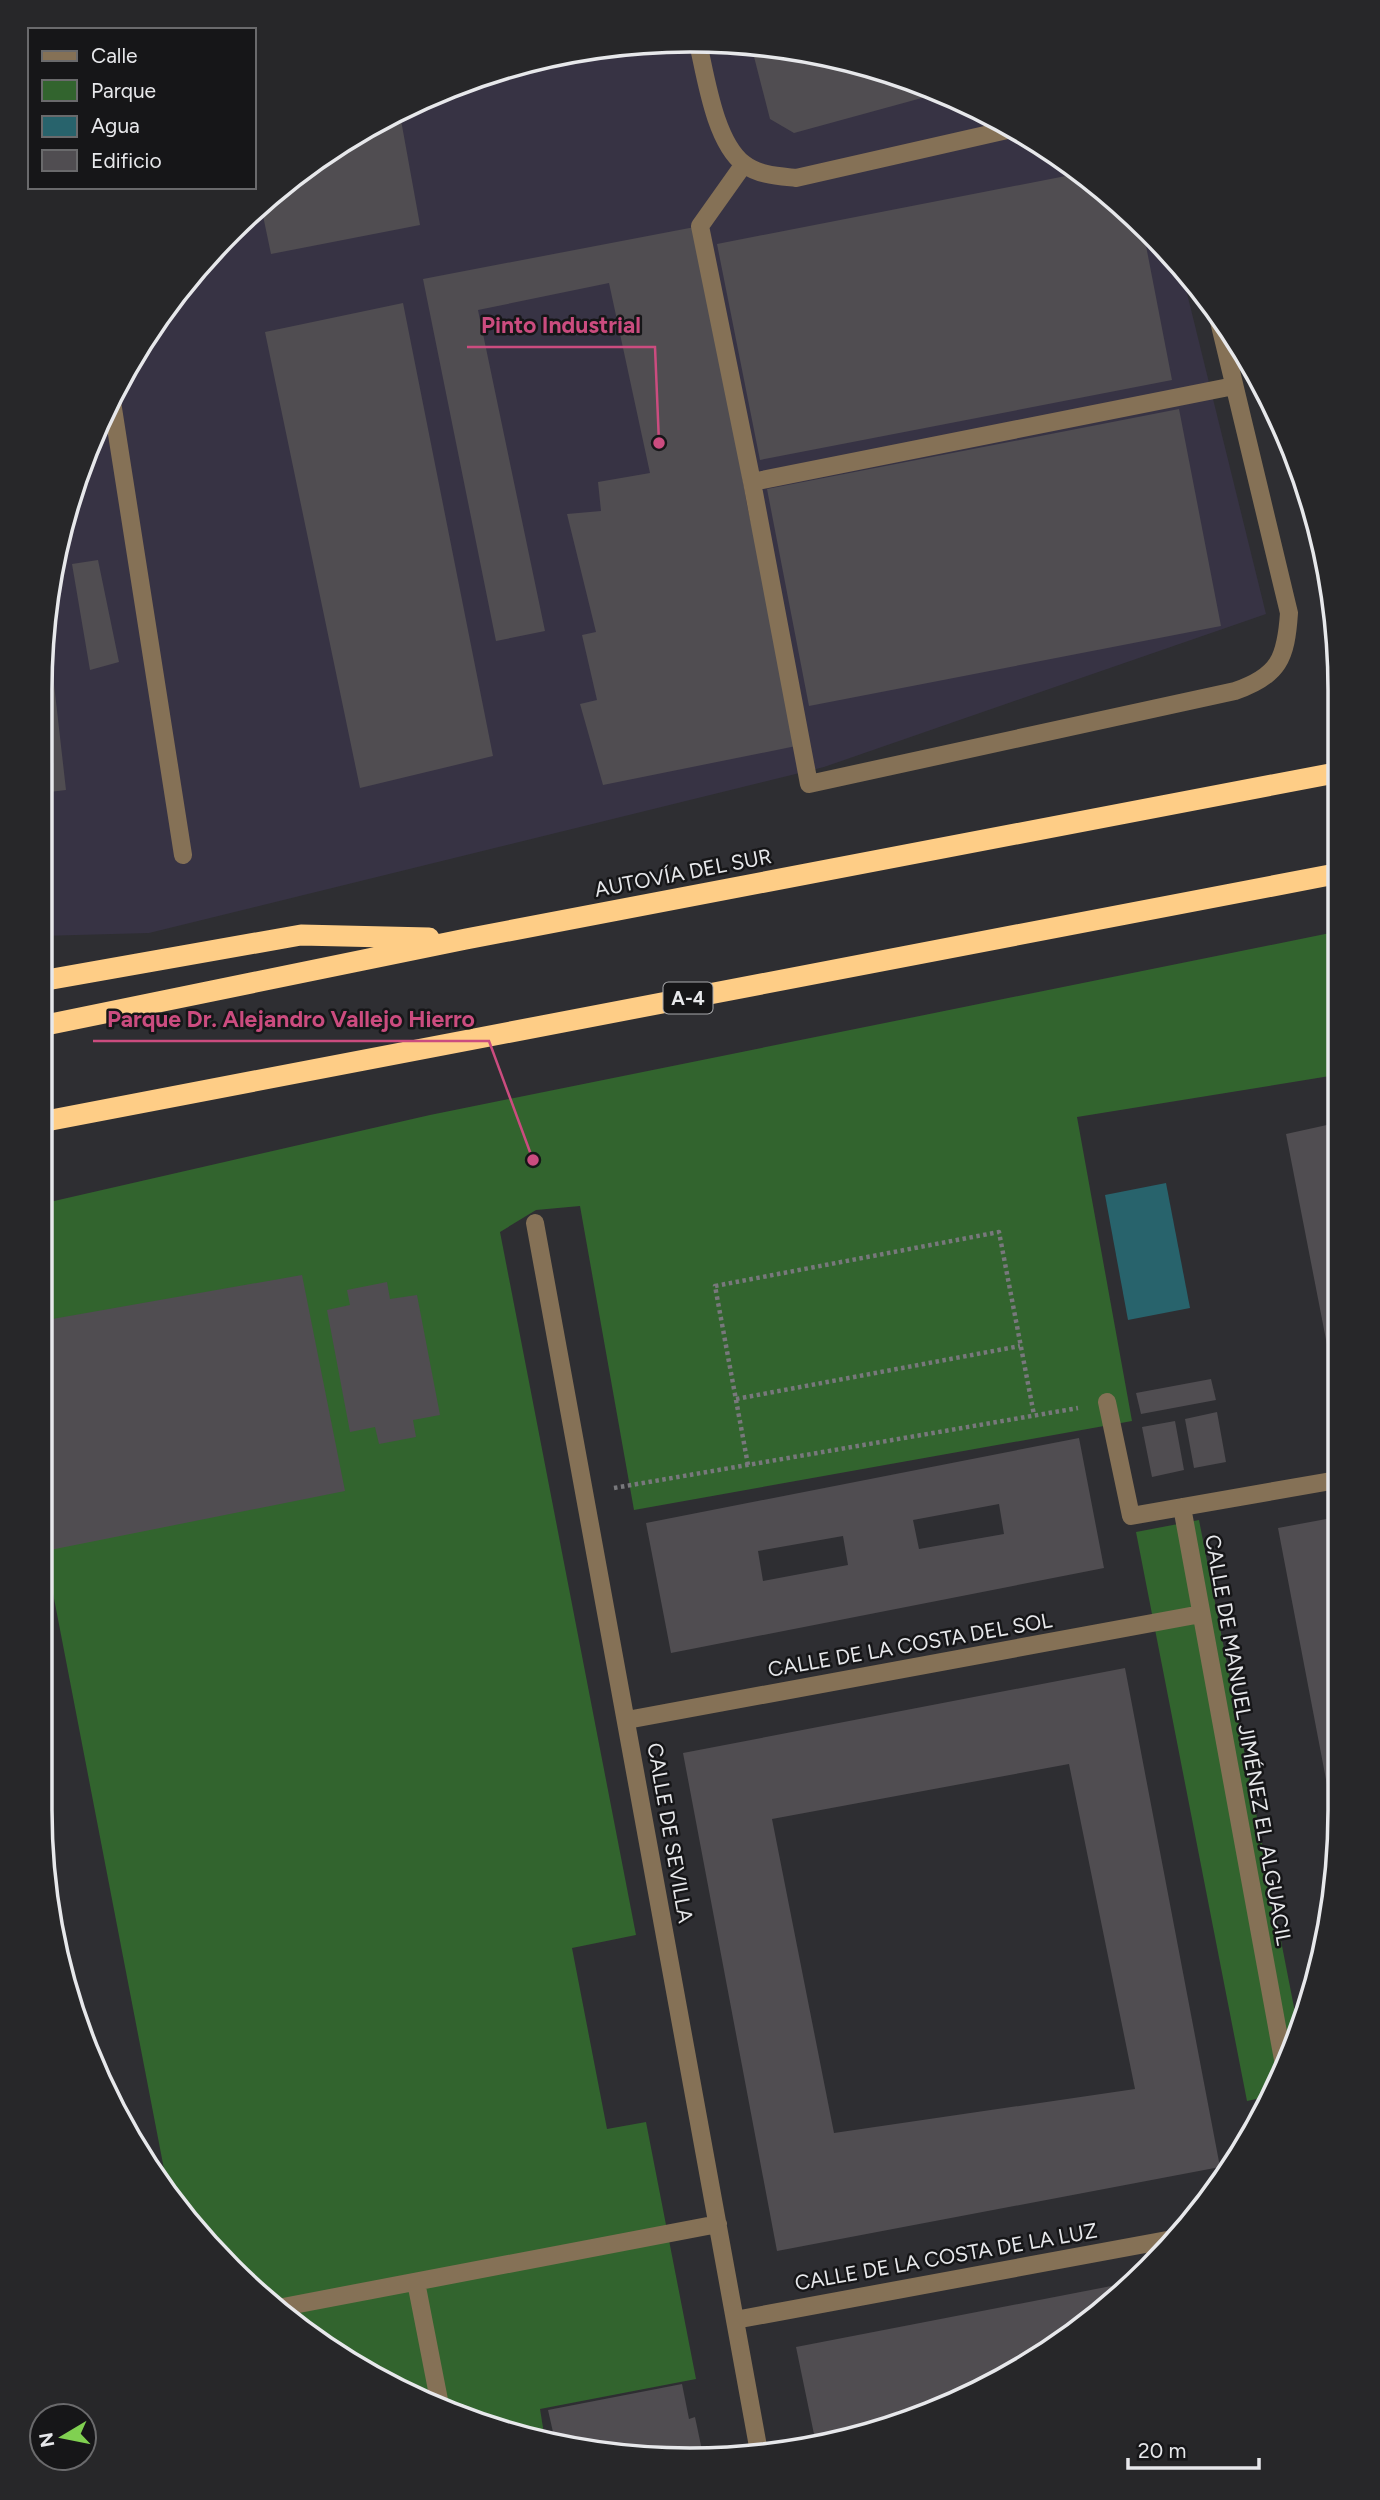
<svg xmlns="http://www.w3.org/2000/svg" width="1380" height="2500" font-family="Figtree,sans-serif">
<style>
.industrial{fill:#373344}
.green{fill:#32642e}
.water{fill:#28636c}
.building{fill:#504d51;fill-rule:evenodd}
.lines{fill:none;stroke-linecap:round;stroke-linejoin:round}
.path{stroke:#78787c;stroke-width:4.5;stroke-dasharray:3.5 3.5;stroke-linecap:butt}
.minor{stroke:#857156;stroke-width:18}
.highway{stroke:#fecd86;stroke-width:21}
.labels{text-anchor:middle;stroke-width:5;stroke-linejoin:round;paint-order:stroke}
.shield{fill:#161618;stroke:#a8a9ac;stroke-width:2}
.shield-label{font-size:19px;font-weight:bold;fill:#e7e8eb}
.street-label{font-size:21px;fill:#e7e8eb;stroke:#161618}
.rim{fill:none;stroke:#e7e8eb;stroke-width:3.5}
.leader{fill:none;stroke:#cb4c7f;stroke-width:2.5}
.callout-dot{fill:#cb4c7f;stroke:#161618;stroke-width:2.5}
.callout-label{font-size:23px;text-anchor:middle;font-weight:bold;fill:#cb4c7f;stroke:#161618;stroke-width:5;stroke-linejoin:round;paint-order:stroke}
</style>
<rect width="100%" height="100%" fill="#2e2e32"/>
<path class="industrial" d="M 648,42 L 775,46 L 899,75 L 1015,128 L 1149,230 L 1181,269 L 1266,614 L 824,767 L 149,933 L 41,936 L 42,648 L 63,521 L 128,365 L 202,261 L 295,174 L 403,107 L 522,62 Z"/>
<path class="green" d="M 1335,932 L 1336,1075 L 1077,1117 L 1132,1421 L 634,1510 L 580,1206 L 536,1210 L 500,1232 L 636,1935 L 572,1948 L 607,2129 L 646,2122 L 696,2379 L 540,2409 L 545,2440 L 521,2437 L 329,2350 L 174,2205 L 169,2195 L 41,1531 L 41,1204 L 430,1115 Z
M 1199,1520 L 1299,2033 L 1270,2096 L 1247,2101 L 1136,1532 Z"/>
<path class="water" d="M 1166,1183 L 1190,1308 L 1128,1320 L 1105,1195 Z"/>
<path class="building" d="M 751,45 L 775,46 L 899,75 L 940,93 L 794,133 L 770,119 Z
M 399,109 L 420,225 L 271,254 L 261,206 L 295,174 Z
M 1076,174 L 1142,225 L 1172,380 L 760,460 L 717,244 Z
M 700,226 L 747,505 L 801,745 L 603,785 L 580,704 L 597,700 L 582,635 L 596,632 L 567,514 L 601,511 L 598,482 L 650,473 L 609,283 L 478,310 L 545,631 L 496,641 L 423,279 Z
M 403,303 L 493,756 L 360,788 L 265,332 Z
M 1179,409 L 1221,626 L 809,706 L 767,489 Z
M 98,560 L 119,662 L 90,670 L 72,564 Z
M 47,622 L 66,790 L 41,793 L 42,648 Z
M 1336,1123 L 1337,1390 L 1336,1391 L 1286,1134 Z
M 302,1275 L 345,1491 L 45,1551 L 41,1531 L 41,1321 Z
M 387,1282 L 390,1299 L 417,1295 L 440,1415 L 413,1420 L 416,1437 L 379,1444 L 375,1427 L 350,1432 L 327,1310 L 350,1305 L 347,1290 Z
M 1211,1379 L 1216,1400 L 1141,1414 L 1136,1393 Z
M 1217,1412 L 1226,1462 L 1194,1468 L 1185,1419 Z
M 1175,1421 L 1184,1470 L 1152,1477 L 1142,1427 Z
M 1079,1438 L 1104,1568 L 671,1653 L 646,1523 ZM 999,1504 L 1004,1534 L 919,1549 L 913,1520 ZM 843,1536 L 848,1565 L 763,1581 L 758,1551 Z
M 1337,1517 L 1338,1837 L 1337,1837 L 1278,1528 Z
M 1125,1668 L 1220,2167 L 777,2251 L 683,1753 ZM 1069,1764 L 1135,2089 L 834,2133 L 772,1819 Z
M 1132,2282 L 1118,2299 L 957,2399 L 897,2411 L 899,2420 L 815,2439 L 796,2347 Z
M 682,2384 L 689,2419 L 695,2417 L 703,2455 L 555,2441 L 548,2410 Z"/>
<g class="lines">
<path class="path" d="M 736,1399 L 1020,1346
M 748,1465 L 715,1286 L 999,1232 L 1034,1415
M 614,1488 L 1078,1408"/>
<path class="minor" d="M 698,43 C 706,78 715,142 744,164 C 758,175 778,176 796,178 L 1016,128
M 744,164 L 700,226 L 752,482 L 809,784 L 1235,691 C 1279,676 1286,658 1289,613 L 1217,313
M 112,402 L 183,855
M 752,482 L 1234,386
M 535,1223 L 759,2452
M 1107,1402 L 1131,1516 L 1337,1480
M 1182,1507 L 1284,2065
M 627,1720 L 1201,1614
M 416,2282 L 439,2400
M 283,2307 L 718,2224
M 735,2320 L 1167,2240"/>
<path class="highway" d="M 41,981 L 301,935 L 429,938
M 41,1026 L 466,939 L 1335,773
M 41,1122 L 1335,874"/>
</g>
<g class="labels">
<rect class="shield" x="663.5" y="982.5" width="49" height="31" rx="5"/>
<g class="shield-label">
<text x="688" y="1005">A-4</text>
</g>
<g class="street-label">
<text transform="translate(683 873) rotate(-11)" y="7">AUTOVÍA DEL SUR</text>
<text transform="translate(910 1645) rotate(-10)" y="7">CALLE DE LA COSTA DEL SOL</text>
<text transform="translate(1248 1740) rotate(80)" y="7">CALLE DE MANUEL JIMÉNEZ EL ALGUACIL</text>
<text transform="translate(670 1833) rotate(80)" y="7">CALLE DE SEVILLA</text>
<text transform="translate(946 2257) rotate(-10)" y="7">CALLE DE LA COSTA DE LA LUZ</text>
</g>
</g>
<path d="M0 0H1380V2500H0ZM690 52H690A638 638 0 0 1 1328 690V1810A638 638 0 0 1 690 2448H690A638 638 0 0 1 52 1810V690A638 638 0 0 1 690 52Z" fill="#272729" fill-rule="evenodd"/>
<path class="rim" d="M690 52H690A638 638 0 0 1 1328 690V1810A638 638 0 0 1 690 2448H690A638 638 0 0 1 52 1810V690A638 638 0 0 1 690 52Z"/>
<path class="leader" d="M659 443L655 347H467M533 1160L489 1041H93"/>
<g class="callout-dot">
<circle cx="659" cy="443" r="7"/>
<circle cx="533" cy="1160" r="7"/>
</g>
<g class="callout-label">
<text x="561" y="333">Pinto Industrial</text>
<text x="291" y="1027">Parque Dr. Alejandro Vallejo Hierro</text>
</g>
<rect x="28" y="28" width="228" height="161" fill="#161618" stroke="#6a6a6c" stroke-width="2"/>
<rect x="42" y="51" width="35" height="10" fill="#857156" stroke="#6a6a6c" stroke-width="2"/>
<text x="91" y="63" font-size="21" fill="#e7e8eb">Calle</text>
<rect x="42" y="80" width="35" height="21" fill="#32642e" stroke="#6a6a6c" stroke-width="2"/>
<text x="91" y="98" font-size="21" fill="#e7e8eb">Parque</text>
<rect x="42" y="116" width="35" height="21" fill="#28636c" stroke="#6a6a6c" stroke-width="2"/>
<text x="91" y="133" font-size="21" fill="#e7e8eb">Agua</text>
<rect x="42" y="150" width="35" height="21" fill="#504d51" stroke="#6a6a6c" stroke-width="2"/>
<text x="91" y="168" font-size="21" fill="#e7e8eb">Edificio</text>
<g transform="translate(63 2437) rotate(260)"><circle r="33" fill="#161618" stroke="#6a6a6c" stroke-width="2"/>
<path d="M0-5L12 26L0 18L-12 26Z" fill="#80d051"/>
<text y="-10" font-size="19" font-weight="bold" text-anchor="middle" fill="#e7e8eb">N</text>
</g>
<path d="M1128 2458v10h131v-10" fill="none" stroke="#e7e8eb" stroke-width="3.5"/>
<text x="1138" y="2458" font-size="21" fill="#e7e8eb" stroke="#161618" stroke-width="5" paint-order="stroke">20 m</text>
</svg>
